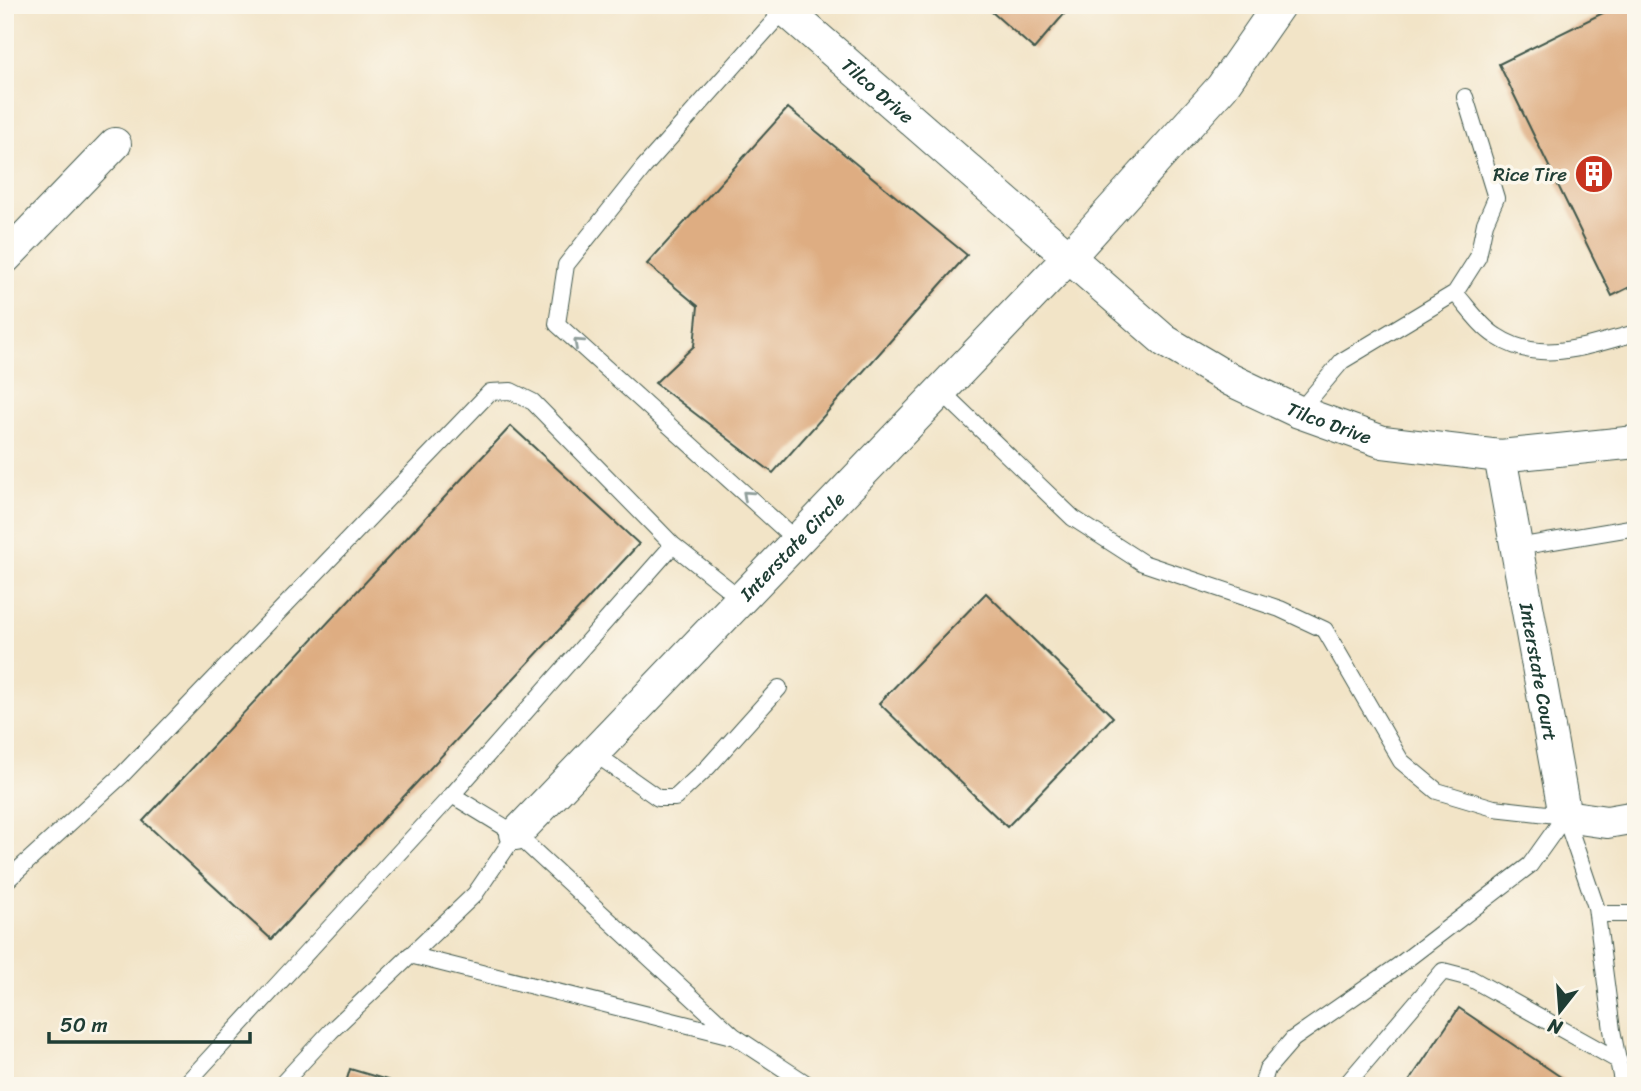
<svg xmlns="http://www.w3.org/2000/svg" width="1641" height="1091" font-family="Sriracha,sans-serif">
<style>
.building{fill:#dead82}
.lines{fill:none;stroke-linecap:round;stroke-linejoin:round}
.service-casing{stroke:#3f564a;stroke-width:18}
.minor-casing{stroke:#3f564a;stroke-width:34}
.service{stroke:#fff;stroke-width:16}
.minor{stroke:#fff;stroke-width:32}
.oneway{stroke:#8f9e9a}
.labels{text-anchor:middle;stroke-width:7;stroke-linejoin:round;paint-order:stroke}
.street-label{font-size:19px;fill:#1f3d34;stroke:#fbf7ec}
.poi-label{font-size:19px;fill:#1f3d34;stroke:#fbf7ec;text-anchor:end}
</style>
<rect width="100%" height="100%" fill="#fbf7ec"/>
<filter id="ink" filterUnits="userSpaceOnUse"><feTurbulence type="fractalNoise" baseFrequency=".0143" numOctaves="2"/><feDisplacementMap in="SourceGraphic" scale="14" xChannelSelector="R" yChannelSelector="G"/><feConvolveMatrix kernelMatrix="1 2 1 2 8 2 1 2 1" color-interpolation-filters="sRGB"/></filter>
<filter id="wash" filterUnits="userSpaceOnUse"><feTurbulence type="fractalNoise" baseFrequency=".00686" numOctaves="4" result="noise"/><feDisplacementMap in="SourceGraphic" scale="28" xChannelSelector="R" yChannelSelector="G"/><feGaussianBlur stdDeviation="1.57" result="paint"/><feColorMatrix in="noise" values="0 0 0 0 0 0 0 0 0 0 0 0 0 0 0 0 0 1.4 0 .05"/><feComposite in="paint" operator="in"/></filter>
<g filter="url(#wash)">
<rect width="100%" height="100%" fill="#f2e4c7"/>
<g id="blocks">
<path class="building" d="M 984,5 L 1072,5 L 1034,49 Z
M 1619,5 L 1636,5 L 1636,284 L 1612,296 L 1499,64 Z
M 788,108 L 967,255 L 773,473 L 655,383 L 694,346 L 698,306 L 647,264 Z
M 511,426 L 639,544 L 271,939 L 143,821 Z
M 986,593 L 1113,717 L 1007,827 L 879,703 Z
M 1459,1008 L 1574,1086 L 1406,1086 Z
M 350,1069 L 404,1085 L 404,1086 L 345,1086 Z"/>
</g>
</g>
<g filter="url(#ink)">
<use href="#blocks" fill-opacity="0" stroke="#3f564a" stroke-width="2"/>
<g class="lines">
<g class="service-casing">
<path id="service" d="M 785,9 L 644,167 L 566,265 L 557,324 L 797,541
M 1455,293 C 1467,306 1480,326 1496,336 C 1541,366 1588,345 1636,333
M 941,391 L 1073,518 L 1143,563 L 1280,609 L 1325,630 L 1401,761 L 1437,791 L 1494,808 L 1565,816
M 1299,412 L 1342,361 L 1455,293 L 1478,257 L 1485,223 L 1496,198 L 1465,97
M 1517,547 L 1636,527
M 741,599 L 673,545 L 452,795 L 516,834 L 734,1036 L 810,1086
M 594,753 L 658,798 L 675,798 L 708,767 L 779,688
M 1565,816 L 1596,907 L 1612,1030 L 1623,1086
M 5,882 L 122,775 L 490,392 L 511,391 L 533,402 L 673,545
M 1597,914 L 1636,914
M 410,955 L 732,1036
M 184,1086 L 452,795
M 280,1086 L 331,1031 L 475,894 L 516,834
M 1262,1086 L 1267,1069 L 1293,1039 L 1398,966 L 1530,865 L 1565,816
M 1345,1086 L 1443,971 L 1470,978 L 1619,1061"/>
</g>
<g class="minor-casing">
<g id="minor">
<path id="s1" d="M 780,5 L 1165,341 L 1231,380 L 1299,412 L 1383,442 L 1500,456 L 1636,442"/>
<path d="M 5,258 L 115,144"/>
<path id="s2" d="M 1500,456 L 1565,816 L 1607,822 L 1636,817"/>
<path id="s3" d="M 516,834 L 1069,257 L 1222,87 L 1279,5"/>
</g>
</g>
<use href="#service" class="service"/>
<use href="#minor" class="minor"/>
</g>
<defs><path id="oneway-chevron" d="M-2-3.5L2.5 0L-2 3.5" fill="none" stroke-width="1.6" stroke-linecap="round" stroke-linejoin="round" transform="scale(1.75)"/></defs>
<g class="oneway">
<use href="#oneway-chevron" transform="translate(578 343) rotate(-138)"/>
<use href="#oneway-chevron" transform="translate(747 495) rotate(-138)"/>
</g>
</g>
<defs>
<g id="building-disc" transform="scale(2.0125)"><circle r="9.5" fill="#c8321e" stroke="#fbf7ec"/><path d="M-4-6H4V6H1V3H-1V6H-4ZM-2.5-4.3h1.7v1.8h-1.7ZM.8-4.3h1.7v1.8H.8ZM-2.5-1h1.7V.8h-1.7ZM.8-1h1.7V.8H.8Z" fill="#fff"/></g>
</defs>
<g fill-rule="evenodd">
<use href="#building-disc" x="1594" y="174"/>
</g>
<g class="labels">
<g class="street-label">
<text dy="7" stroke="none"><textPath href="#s1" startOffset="130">Tilco Drive</textPath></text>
<text dy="7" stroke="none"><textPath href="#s1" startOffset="695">Tilco Drive</textPath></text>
<text dy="7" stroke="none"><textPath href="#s3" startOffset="399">Interstate Circle</textPath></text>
<text dy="7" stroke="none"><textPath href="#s2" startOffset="219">Interstate Court</textPath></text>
</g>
<g class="poi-label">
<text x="1567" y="181">Rice Tire</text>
</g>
</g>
<rect width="1641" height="1091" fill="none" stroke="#fbf7ec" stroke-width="28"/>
<g transform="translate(1560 1011) rotate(197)" stroke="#fbf7ec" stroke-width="5" paint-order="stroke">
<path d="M0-5L12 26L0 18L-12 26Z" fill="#1f3d34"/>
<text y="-10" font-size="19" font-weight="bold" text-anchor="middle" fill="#1f3d34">N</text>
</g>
<path d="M49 1032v10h201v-10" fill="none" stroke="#1f3d34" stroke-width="3.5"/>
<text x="60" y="1032" font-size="21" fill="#1f3d34" stroke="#fbf7ec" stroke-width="5" paint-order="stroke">50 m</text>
</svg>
